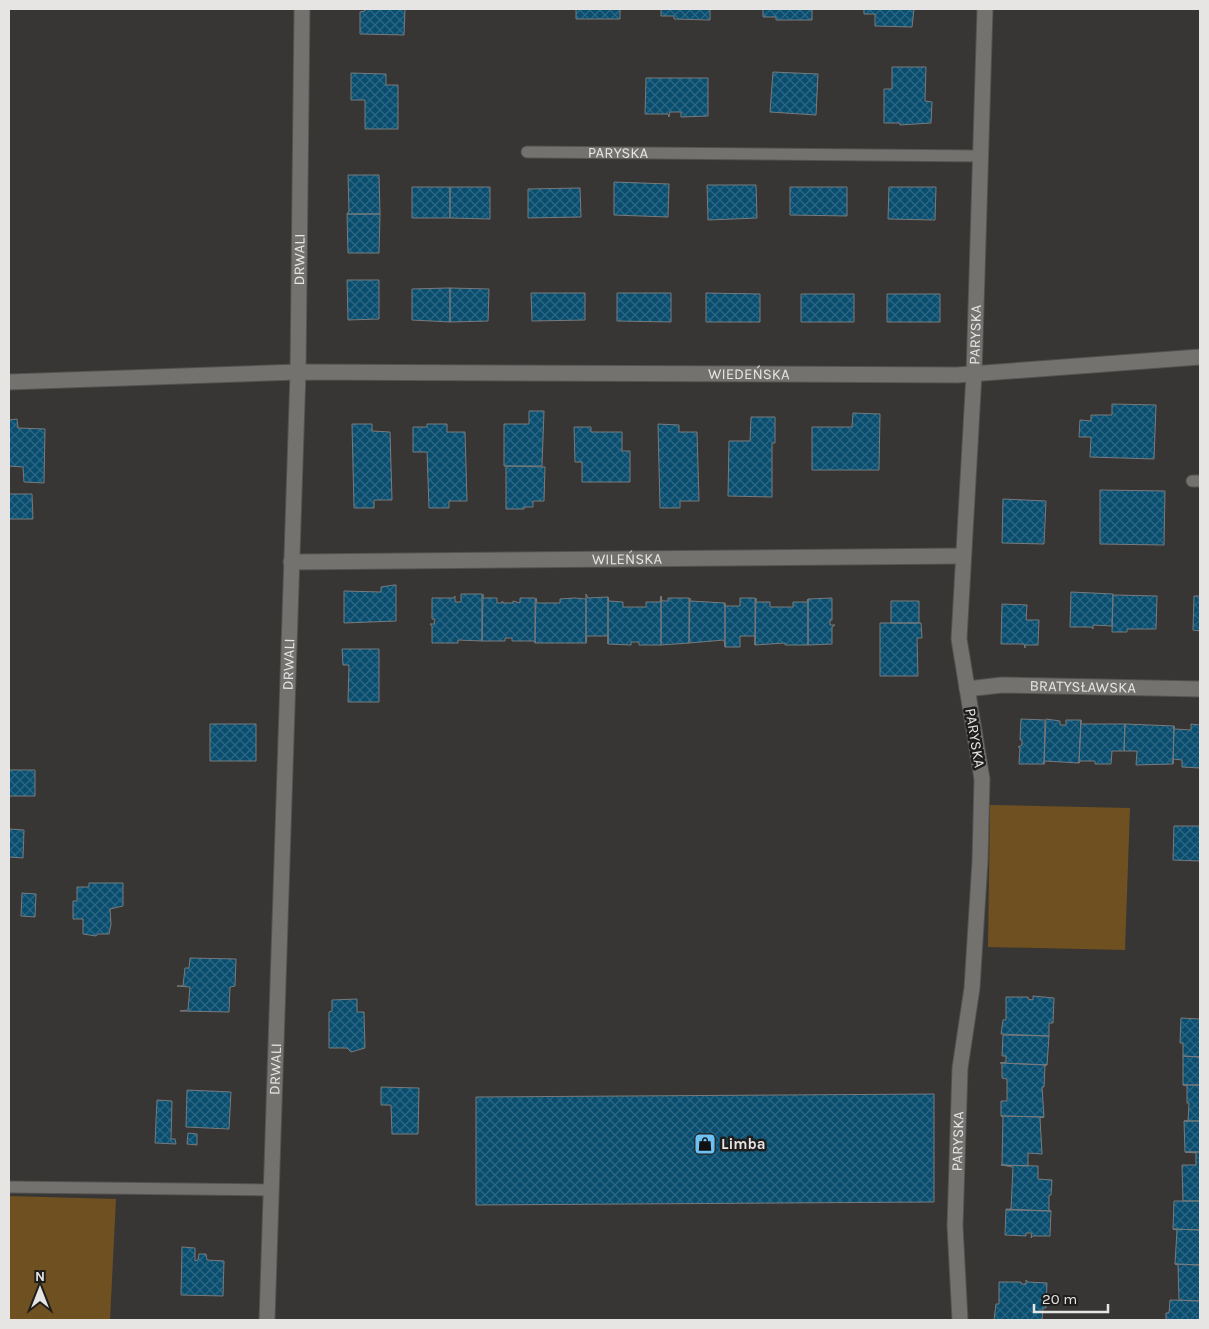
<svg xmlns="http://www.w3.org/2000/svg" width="1209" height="1329" font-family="Karla,sans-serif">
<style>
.grass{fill:#6f5020}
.building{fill:url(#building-cross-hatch);stroke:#777a7c}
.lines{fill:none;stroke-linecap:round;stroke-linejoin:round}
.lane-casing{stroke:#535250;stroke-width:13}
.street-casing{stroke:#535250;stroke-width:17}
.secondary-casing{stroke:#535250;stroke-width:17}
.lane{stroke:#73726f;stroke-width:11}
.street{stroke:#73726f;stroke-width:15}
.secondary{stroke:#73726f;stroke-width:15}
.labels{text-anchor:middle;stroke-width:5;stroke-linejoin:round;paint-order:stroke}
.street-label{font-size:15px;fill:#e6e5e4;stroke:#1f1e1d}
.poi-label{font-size:15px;font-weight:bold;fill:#e6e5e4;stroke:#1f1e1d;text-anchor:start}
</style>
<defs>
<pattern id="building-cross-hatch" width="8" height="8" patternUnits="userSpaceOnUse" patternTransform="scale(1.25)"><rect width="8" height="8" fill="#094e6e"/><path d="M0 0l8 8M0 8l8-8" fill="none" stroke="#2d6783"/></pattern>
</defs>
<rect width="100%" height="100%" fill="#383634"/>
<path class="grass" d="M 990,805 L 1130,808 L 1125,950 L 988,947 Z
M 9,1196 L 116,1199 L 110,1320 L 9,1320 Z"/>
<path class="building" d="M 365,9 L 405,9 L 404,35 L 360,34 L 360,12 L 365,11 Z
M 576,9 L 620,9 L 620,19 L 576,19 Z
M 661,9 L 710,9 L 710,20 L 674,19 L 674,16 L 661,16 Z
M 763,9 L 812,9 L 812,20 L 776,20 L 776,17 L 763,17 Z
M 864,9 L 914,9 L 912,27 L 875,26 L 875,14 L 864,14 Z
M 892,67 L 926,67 L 925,101 L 932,102 L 931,123 L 900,125 L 900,123 L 884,123 L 884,89 L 892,89 Z
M 773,72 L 818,74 L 816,115 L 770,112 Z
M 351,73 L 386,74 L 386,85 L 398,85 L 398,129 L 365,129 L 365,100 L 351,100 Z
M 646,78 L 708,78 L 708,116 L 681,117 L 681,112 L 670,112 L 669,117 L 668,114 L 645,114 Z
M 348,175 L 379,175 L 380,214 L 347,214 L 349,211 Z
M 614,182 L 669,184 L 668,217 L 614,215 Z
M 707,185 L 756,185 L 757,218 L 708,220 Z
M 412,187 L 450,187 L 450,218 L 412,218 Z
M 450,187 L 490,187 L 490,219 L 450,218 Z
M 790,187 L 847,187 L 847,216 L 790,215 Z
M 889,187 L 936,187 L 935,220 L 888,219 Z
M 580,188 L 581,217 L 528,218 L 528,189 Z
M 347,214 L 380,214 L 379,253 L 348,253 Z
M 347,280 L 379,280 L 379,319 L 348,320 Z
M 448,288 L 450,288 L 450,322 L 412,320 L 412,289 Z
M 450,288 L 489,289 L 488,321 L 450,322 Z
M 531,293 L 585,293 L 585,320 L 532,321 Z
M 617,293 L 671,293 L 671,322 L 617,321 Z
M 706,293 L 760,294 L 760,322 L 706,322 Z
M 801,294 L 854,294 L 854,322 L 801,322 Z
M 887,294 L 940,294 L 940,322 L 887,322 Z
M 1112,404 L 1156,405 L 1154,459 L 1090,457 L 1091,437 L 1079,437 L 1080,420 L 1091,421 L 1091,415 L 1112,415 Z
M 529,411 L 544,411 L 542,466 L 504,466 L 504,424 L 529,424 Z
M 853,413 L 880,414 L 879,470 L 812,470 L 812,427 L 852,427 Z
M 751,417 L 775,417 L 775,443 L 772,443 L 772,497 L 728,496 L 729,441 L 750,441 Z
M 17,419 L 18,428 L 45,429 L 44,483 L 24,482 L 23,467 L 9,466 L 9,420 Z
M 352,424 L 372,424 L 372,431 L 390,432 L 392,500 L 374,500 L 374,508 L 354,508 Z
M 427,424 L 447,424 L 447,432 L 465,432 L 467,501 L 449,501 L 449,508 L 429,508 L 427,452 L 413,452 L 413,427 L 427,427 Z
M 658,424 L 679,425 L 679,432 L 697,432 L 699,501 L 680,501 L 680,508 L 660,508 Z
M 574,427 L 591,427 L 591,432 L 622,432 L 622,451 L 630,451 L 630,482 L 582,482 L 582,462 L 575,462 Z
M 506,466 L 545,467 L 544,501 L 533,501 L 533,507 L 524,507 L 524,509 L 506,509 Z
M 1100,490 L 1165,491 L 1164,545 L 1100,544 Z
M 9,494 L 32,494 L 33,519 L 9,519 Z
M 1003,499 L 1046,501 L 1044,544 L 1002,543 Z
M 394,585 L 396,585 L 396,621 L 344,623 L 344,591 L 381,592 L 381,587 Z
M 1071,592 L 1113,594 L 1112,626 L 1093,625 L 1093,629 L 1091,627 L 1070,627 Z
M 461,594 L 482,594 L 482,641 L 458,640 L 458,643 L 432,643 L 432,626 L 430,624 L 434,624 L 435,619 L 432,619 L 432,598 L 454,598 L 455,596 L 455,602 L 461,602 Z
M 483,594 L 483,598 L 497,598 L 497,603 L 502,603 L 502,601 L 504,603 L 513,603 L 513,601 L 520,603 L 520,598 L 535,598 L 535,643 L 534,641 L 512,641 L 512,638 L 505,638 L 505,641 L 482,641 Z
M 586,594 L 588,598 L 608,597 L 608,644 L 608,636 L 587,636 L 586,643 Z
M 1113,595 L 1157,596 L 1156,629 L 1127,629 L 1127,632 L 1112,632 Z
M 661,596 L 662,601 L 668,601 L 668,598 L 689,598 L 689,643 L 661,645 Z
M 661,596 L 661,645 L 639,645 L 639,642 L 631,642 L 631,645 L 608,644 L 608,597 L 609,601 L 623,602 L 623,607 L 646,607 L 646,602 L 660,602 Z
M 1194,596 L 1200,596 L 1200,631 L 1193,630 Z
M 536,598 L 537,603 L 560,603 L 560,599 L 575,598 L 586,599 L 586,643 L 535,643 Z
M 690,598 L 690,601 L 725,603 L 725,647 L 724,640 L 689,643 Z
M 740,598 L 755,598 L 755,645 L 755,636 L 740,636 L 740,647 L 725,647 L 725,603 L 725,606 L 740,606 Z
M 756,598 L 756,602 L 770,602 L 770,607 L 793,607 L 793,602 L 807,602 L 808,599 L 808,645 L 785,645 L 785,643 L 755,645 Z
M 832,598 L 832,620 L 830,620 L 830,625 L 835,625 L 832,627 L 832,644 L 808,645 L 808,599 Z
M 891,601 L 919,601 L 919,623 L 891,623 Z
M 1002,604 L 1027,605 L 1026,620 L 1039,620 L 1038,645 L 1025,645 L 1025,648 L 1024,644 L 1001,644 Z
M 880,623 L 921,623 L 922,638 L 917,638 L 918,676 L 880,676 Z
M 342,649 L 379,649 L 379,702 L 348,702 L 349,665 L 343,665 Z
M 1021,719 L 1045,720 L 1044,764 L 1019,764 L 1020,747 L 1018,747 L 1022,745 L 1022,740 L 1020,740 Z
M 1046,719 L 1060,721 L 1060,725 L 1066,725 L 1066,720 L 1081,720 L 1079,763 L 1045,761 L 1044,764 Z
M 1081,720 L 1081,724 L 1125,724 L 1124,751 L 1112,751 L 1111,764 L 1095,764 L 1095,761 L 1080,761 L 1079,763 Z
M 210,724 L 256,724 L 256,761 L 210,761 Z
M 1125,724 L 1174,726 L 1173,764 L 1136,765 L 1137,751 L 1124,751 Z
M 1191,724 L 1200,725 L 1200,768 L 1182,767 L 1182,760 L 1173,759 L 1173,764 L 1174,726 L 1174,729 L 1191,730 Z
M 9,770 L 35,770 L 35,796 L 9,796 Z
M 1174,826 L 1200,826 L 1200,861 L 1173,860 Z
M 9,829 L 24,830 L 23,858 L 9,857 Z
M 89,883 L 123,883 L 123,906 L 110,909 L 111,924 L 109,934 L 98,934 L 96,936 L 83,934 L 83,919 L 73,919 L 73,901 L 77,901 L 77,887 L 89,887 Z
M 22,893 L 36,894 L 35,917 L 21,916 Z
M 190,958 L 236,959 L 235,986 L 230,987 L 229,1012 L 180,1011 L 188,1010 L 190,987 L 177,986 L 183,986 L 185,968 L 189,968 Z
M 1033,996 L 1054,998 L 1053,1023 L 1049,1023 L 1049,1036 L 1001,1034 L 1003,1020 L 1006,1020 L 1006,997 L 1028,997 L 1028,999 L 1033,1000 Z
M 357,999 L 357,1012 L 364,1012 L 365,1048 L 351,1052 L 347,1048 L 329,1048 L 329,1012 L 332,1011 L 332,1000 Z
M 1200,1016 L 1200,1057 L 1183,1056 L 1183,1043 L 1180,1043 L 1181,1018 L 1199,1019 Z
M 1003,1035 L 1049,1036 L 1047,1065 L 1000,1063 L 1006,1062 L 1006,1056 L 1002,1056 Z
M 1183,1056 L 1200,1057 L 1200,1085 L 1183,1085 Z
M 1002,1063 L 1047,1065 L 1045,1065 L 1044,1087 L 1042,1087 L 1044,1117 L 1001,1116 L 1001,1101 L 1007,1101 L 1007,1079 L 1002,1078 Z
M 1183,1085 L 1200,1085 L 1200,1121 L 1184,1121 L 1188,1121 L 1189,1103 L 1187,1103 L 1187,1086 Z
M 381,1087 L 419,1088 L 418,1134 L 392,1134 L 391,1105 L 381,1105 Z
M 187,1090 L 231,1092 L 229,1129 L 186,1127 Z
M 934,1094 L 934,1202 L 476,1205 L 476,1097 Z
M 157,1100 L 172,1101 L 171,1139 L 175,1139 L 176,1144 L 155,1143 Z
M 1001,1116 L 1044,1117 L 1040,1118 L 1042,1154 L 1028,1153 L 1028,1166 L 1001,1165 L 1002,1164 L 1003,1117 Z
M 1184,1121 L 1200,1121 L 1200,1152 L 1185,1152 Z
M 188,1133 L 197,1134 L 197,1145 L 187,1144 Z
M 1185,1152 L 1200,1152 L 1200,1201 L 1183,1201 L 1182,1165 L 1196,1165 L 1196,1153 Z
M 1001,1165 L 1038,1166 L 1038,1179 L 1052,1180 L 1051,1195 L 1049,1195 L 1049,1211 L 1051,1211 L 1006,1210 L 1011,1209 L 1013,1167 Z
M 1174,1201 L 1200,1201 L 1200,1230 L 1173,1229 Z
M 1006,1209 L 1051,1211 L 1050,1236 L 1033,1236 L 1031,1238 L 1032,1233 L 1026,1233 L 1026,1236 L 1005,1235 Z
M 1173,1229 L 1200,1230 L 1200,1265 L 1175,1264 L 1177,1230 Z
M 182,1247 L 195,1248 L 195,1261 L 198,1260 L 199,1254 L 206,1254 L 207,1260 L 224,1261 L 223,1296 L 181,1295 Z
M 1175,1264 L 1200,1265 L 1200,1301 L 1179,1300 L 1178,1265 Z
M 1026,1280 L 1028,1282 L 1047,1283 L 1046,1308 L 1043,1308 L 1042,1320 L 994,1320 L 996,1304 L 999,1304 L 999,1282 L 1021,1282 L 1021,1284 L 1026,1284 Z
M 1170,1300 L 1200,1301 L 1200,1320 L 1166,1320 L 1166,1313 L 1169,1313 Z"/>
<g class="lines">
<g class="lane-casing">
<g id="lane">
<path id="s1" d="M 527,152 L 981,156"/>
<path d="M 1192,481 L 1200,481"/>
<path d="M 9,1187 L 271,1190"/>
</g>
</g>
<g class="street-casing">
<g id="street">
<path id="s2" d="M 291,562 L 962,556"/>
<path id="s3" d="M 967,689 L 1002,685 L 1200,689"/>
<path id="s4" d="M 267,1320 L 298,372 L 302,9"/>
<path id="s5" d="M 960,1320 L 955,1226 L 960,1068 L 972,988 L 980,861 L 982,779 L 959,639 L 974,374 L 985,9"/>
</g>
</g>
<g class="secondary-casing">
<g id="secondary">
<path id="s6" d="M 9,382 L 298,372 L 957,375 L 1200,357"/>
</g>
</g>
<use href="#lane" class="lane"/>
<use href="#street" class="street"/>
<use href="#secondary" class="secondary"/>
</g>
<defs>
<g id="shop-square" transform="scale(1.125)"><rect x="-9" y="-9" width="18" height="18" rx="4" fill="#6dc2f3" stroke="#1f1e1d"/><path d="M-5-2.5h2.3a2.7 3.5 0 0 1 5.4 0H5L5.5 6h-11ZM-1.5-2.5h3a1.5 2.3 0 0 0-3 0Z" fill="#111"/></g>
</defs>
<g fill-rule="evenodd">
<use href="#shop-square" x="705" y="1144"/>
</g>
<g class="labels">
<g class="street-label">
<text dy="5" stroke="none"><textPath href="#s1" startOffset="91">PARYSKA</textPath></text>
<text dy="5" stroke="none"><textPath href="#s4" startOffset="1061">DRWALI</textPath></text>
<text dy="5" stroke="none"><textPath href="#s5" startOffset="989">PARYSKA</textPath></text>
<text dy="5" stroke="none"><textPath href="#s6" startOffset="740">WIEDEŃSKA</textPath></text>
<text dy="5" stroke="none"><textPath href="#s2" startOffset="336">WILEŃSKA</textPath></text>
<text dy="5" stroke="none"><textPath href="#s4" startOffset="656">DRWALI</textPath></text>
<text dy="5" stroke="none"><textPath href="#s3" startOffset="116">BRATYSŁAWSKA</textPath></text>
<text transform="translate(975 738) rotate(81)" y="5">PARYSKA</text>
<text dy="5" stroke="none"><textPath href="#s4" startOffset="251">DRWALI</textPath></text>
<text dy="5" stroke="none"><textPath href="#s5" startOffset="179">PARYSKA</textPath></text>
</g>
<g class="poi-label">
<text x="721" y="1149">Limba</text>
</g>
</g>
<rect width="1209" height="1329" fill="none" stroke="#e6e5e4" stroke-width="20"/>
<g transform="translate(40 1289)" stroke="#1f1e1d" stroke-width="4" paint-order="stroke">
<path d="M0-4L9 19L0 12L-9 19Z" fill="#e6e5e4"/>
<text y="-8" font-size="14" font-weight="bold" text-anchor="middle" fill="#e6e5e4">N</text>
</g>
<path d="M1034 1304v8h74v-8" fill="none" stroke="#e6e5e4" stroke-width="2.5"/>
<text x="1042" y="1304" font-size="15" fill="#e6e5e4" stroke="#1f1e1d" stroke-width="4" paint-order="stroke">20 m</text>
</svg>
